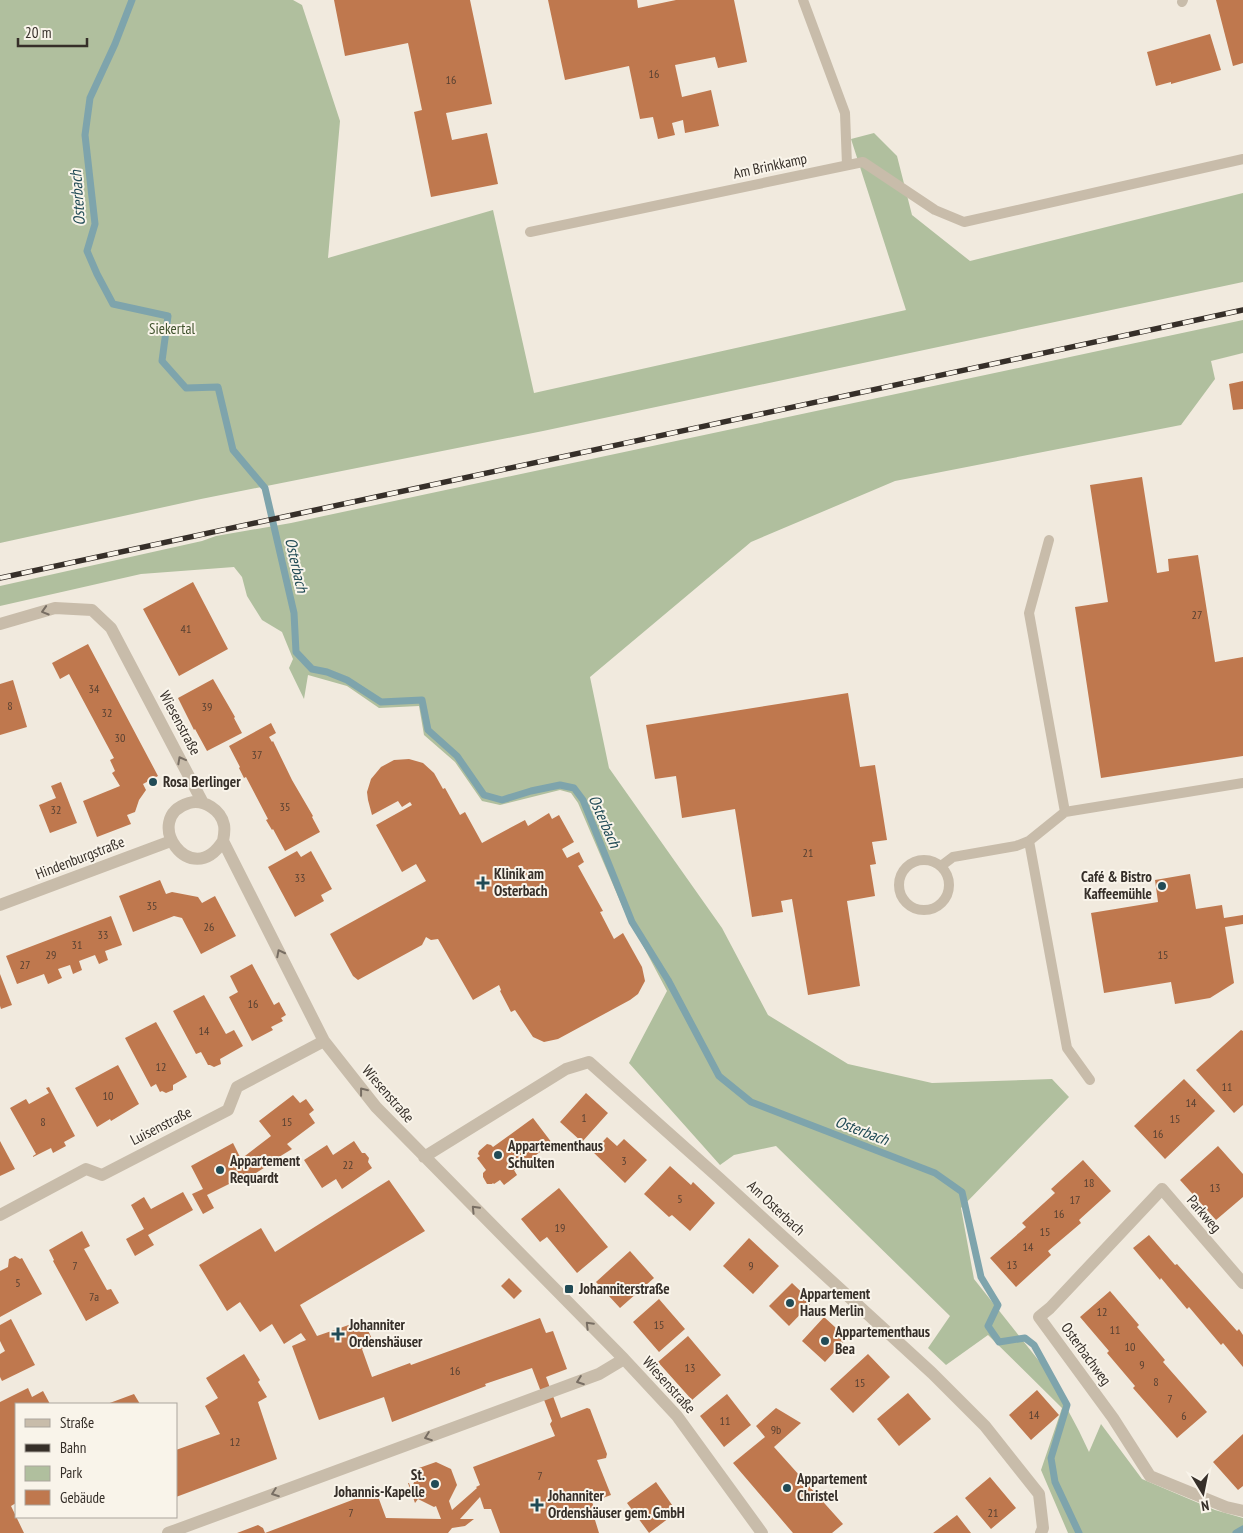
<svg xmlns="http://www.w3.org/2000/svg" width="1243" height="1533" font-family="'PT Sans Narrow',sans-serif">
<style>
.green{fill:#b0bf9e}
.lines{fill:none;stroke-linecap:round;stroke-linejoin:round}
.stream{stroke:#7ea4ac;stroke-width:7}
.building{fill:#bf784e}
.service{stroke:#c8bcaa;stroke-width:10}
.minor{stroke:#c8bcaa;stroke-width:12}
.rail-casing{stroke:#362f29;stroke-width:5.5}
.rail{stroke:#f9f4ea;stroke-width:4;stroke-dasharray:11;stroke-linecap:butt}
.oneway{stroke:#786e63}
.poi-dot{fill:#214b56;stroke:#f9f4ea;stroke-width:2}
.labels{text-anchor:middle;stroke-width:4;stroke-linejoin:round;paint-order:stroke}
.number-label{font-size:12px;fill:#584132}
.street-label{font-size:15px;fill:#362f29;stroke:#f9f4ea}
.park-label{font-size:15px;fill:#41532e;stroke:#f9f4ea}
.poi-label{font-size:15px;font-weight:bold;fill:#362f29;stroke:#f9f4ea;text-anchor:start}
.water-label{font-size:16px;font-style:italic;fill:#214b56;stroke:#f9f4ea}
</style>
<rect width="100%" height="100%" fill="#f1eade"/>
<path class="green" d="M 0,0 L 293,0 L 302,5 L 340,121 L 328,258 L 493,210 L 534,393 L 906,310 L 851,139 L 874,133 L 897,156 L 912,215 L 970,261 L 1243,193 L 1243,282 L 543,431 L 201,499 L 0,543 Z
M 1243,320 L 1243,353 L 1211,361 L 1215,379 L 1181,425 L 895,481 L 751,542 L 590,677 L 609,768 L 722,928 L 768,1015 L 848,1064 L 932,1083 L 1052,1079 L 1069,1097 L 961,1208 L 974,1279 L 1047,1371 L 1079,1431 L 1089,1452 L 1101,1424 L 1142,1479 L 1215,1510 L 1243,1518 L 1243,1533 L 1068,1533 L 1041,1470 L 1062,1408 L 988,1335 L 946,1365 L 928,1348 L 950,1316 L 776,1146 L 734,1155 L 720,1165 L 629,1063 L 667,991 L 623,908 L 578,803 L 571,793 L 560,790 L 500,805 L 482,801 L 455,762 L 424,735 L 419,706 L 379,708 L 347,686 L 308,675 L 304,699 L 289,668 L 293,659 L 282,632 L 262,620 L 247,596 L 242,577 L 234,567 L 141,574 L 0,606 L 0,586 L 202,541 L 216,536 L 291,523 Z"/>
<g class="lines">
<path class="stream" d="M 132,0 L 115,44 L 90,98 L 85,135 L 95,224 L 87,251 L 97,274 L 113,304 L 168,316 L 162,361 L 186,388 L 218,387 L 233,450 L 265,488 L 294,613 L 296,652 L 312,669 L 327,672 L 347,680 L 381,702 L 422,700 L 428,730 L 457,756 L 484,795 L 502,800 L 531,791 L 560,785 L 574,788 L 583,800 L 632,922 L 668,980 L 719,1076 L 751,1102 L 935,1173 L 962,1192 L 981,1277 L 998,1305 L 988,1326 L 999,1342 L 1025,1338 L 1034,1345 L 1067,1405 L 1051,1458 L 1055,1482 L 1079,1533
M 1236,1533 L 1243,1529"/>
</g>
<path class="building" d="M 334,0 L 470,0 L 492,104 L 446,113 L 452,140 L 487,133 L 498,184 L 431,197 L 414,112 L 422,110 L 408,43 L 345,56 Z
M 548,0 L 637,0 L 638,8 L 676,0 L 734,0 L 747,62 L 718,68 L 715,57 L 675,65 L 682,97 L 711,90 L 719,126 L 685,133 L 683,120 L 672,123 L 675,135 L 658,139 L 653,117 L 640,119 L 629,66 L 565,80 Z
M 1216,0 L 1243,0 L 1243,63 L 1233,66 Z
M 1210,34 L 1221,70 L 1171,84 L 1171,82 L 1156,86 L 1147,52 Z
M 1243,381 L 1243,409 L 1233,410 L 1229,384 Z
M 1142,477 L 1157,573 L 1169,571 L 1168,559 L 1198,555 L 1215,662 L 1243,657 L 1243,756 L 1101,778 L 1075,607 L 1108,602 L 1090,485 Z
M 193,582 L 228,649 L 179,676 L 143,609 Z
M 88,644 L 158,776 L 143,784 L 146,790 L 139,800 L 135,812 L 127,815 L 131,824 L 97,837 L 83,801 L 120,786 L 112,773 L 115,771 L 110,760 L 114,758 L 69,674 L 60,679 L 52,663 Z
M 213,679 L 235,717 L 234,718 L 242,733 L 207,751 L 195,729 L 194,730 L 178,698 Z
M 13,680 L 27,727 L 0,735 L 0,684 Z
M 848,693 L 860,767 L 875,765 L 887,840 L 872,842 L 876,864 L 870,865 L 875,896 L 847,901 L 860,986 L 808,995 L 792,899 L 781,901 L 783,912 L 752,917 L 735,809 L 682,818 L 676,776 L 655,779 L 646,725 Z
M 271,723 L 276,733 L 269,737 L 272,742 L 273,741 L 292,780 L 313,816 L 312,817 L 320,832 L 285,851 L 273,829 L 272,830 L 266,820 L 268,819 L 246,777 L 244,778 L 239,768 L 240,767 L 229,746 Z
M 409,759 L 423,763 L 434,773 L 443,789 L 445,788 L 460,815 L 465,812 L 482,843 L 525,820 L 528,826 L 549,813 L 552,819 L 559,815 L 574,842 L 562,849 L 567,858 L 579,852 L 584,862 L 578,866 L 603,911 L 600,912 L 614,939 L 623,933 L 642,967 L 645,981 L 638,994 L 630,1000 L 558,1039 L 544,1042 L 533,1037 L 515,1010 L 511,1012 L 500,991 L 501,990 L 499,985 L 473,1000 L 438,939 L 431,940 L 426,937 L 422,945 L 358,980 L 353,976 L 330,934 L 426,881 L 416,864 L 402,872 L 376,825 L 412,805 L 410,802 L 402,807 L 398,801 L 372,815 L 368,800 L 367,792 L 371,779 L 381,767 L 394,760 Z
M 61,782 L 77,823 L 50,833 L 39,805 L 56,798 L 51,786 Z
M 297,851 L 301,857 L 311,851 L 332,889 L 321,895 L 324,901 L 295,917 L 268,867 Z
M 1190,874 L 1196,909 L 1222,905 L 1224,918 L 1243,915 L 1243,924 L 1225,927 L 1234,983 L 1210,998 L 1175,1004 L 1171,982 L 1104,993 L 1091,913 L 1158,902 L 1155,880 Z
M 160,880 L 166,894 L 172,892 L 198,897 L 202,903 L 215,896 L 236,936 L 201,954 L 182,918 L 174,916 L 133,932 L 119,896 Z
M 111,916 L 122,945 L 105,951 L 108,960 L 99,964 L 95,955 L 79,961 L 82,970 L 73,974 L 70,965 L 58,969 L 62,978 L 48,984 L 44,974 L 17,984 L 6,956 Z
M 252,964 L 274,1005 L 279,1002 L 286,1015 L 281,1018 L 283,1021 L 271,1027 L 273,1030 L 252,1041 L 229,997 L 238,992 L 230,976 Z
M 0,974 L 12,1005 L 1,1009 L 0,1006 Z
M 204,995 L 226,1034 L 234,1030 L 243,1046 L 220,1059 L 221,1064 L 214,1067 L 210,1065 L 208,1065 L 201,1052 L 196,1054 L 173,1011 Z
M 156,1022 L 187,1077 L 173,1085 L 173,1090 L 166,1093 L 162,1091 L 160,1092 L 156,1084 L 151,1087 L 125,1038 Z
M 1241,1030 L 1243,1031 L 1243,1105 L 1234,1113 L 1196,1070 Z
M 118,1065 L 139,1104 L 111,1121 L 110,1119 L 97,1127 L 75,1088 Z
M 1184,1079 L 1215,1111 L 1165,1159 L 1134,1126 Z
M 49,1087 L 75,1136 L 64,1142 L 66,1146 L 53,1153 L 51,1148 L 33,1157 L 33,1156 L 36,1154 L 10,1108 L 26,1099 L 29,1104 L 49,1093 L 46,1088 Z
M 586,1093 L 608,1113 L 582,1142 L 560,1122 Z
M 293,1095 L 300,1103 L 306,1099 L 314,1110 L 309,1114 L 315,1123 L 287,1144 L 292,1149 L 279,1157 L 283,1162 L 273,1168 L 270,1164 L 253,1175 L 252,1173 L 249,1174 L 207,1195 L 214,1208 L 203,1214 L 192,1194 L 203,1189 L 191,1166 L 233,1143 L 241,1159 L 271,1136 L 259,1121 Z
M 533,1118 L 552,1143 L 532,1158 L 534,1161 L 526,1167 L 523,1163 L 514,1170 L 517,1175 L 504,1185 L 500,1180 L 494,1184 L 493,1183 L 492,1184 L 487,1184 L 483,1177 L 483,1173 L 486,1170 L 477,1158 L 480,1156 L 478,1154 L 479,1151 L 487,1144 L 491,1145 L 493,1147 Z
M 607,1137 L 617,1146 L 624,1139 L 647,1160 L 625,1183 L 593,1152 Z
M 0,1141 L 15,1169 L 0,1176 Z
M 354,1141 L 362,1153 L 365,1153 L 369,1158 L 368,1162 L 372,1168 L 342,1189 L 336,1179 L 322,1188 L 304,1160 L 327,1145 L 333,1155 Z
M 1218,1146 L 1243,1174 L 1243,1197 L 1216,1220 L 1180,1180 Z
M 1083,1160 L 1111,1191 L 1079,1220 L 1081,1223 L 1048,1251 L 1051,1255 L 1016,1287 L 990,1258 L 1026,1227 L 1022,1223 L 1055,1193 L 1051,1189 Z
M 670,1166 L 691,1185 L 693,1182 L 715,1203 L 690,1231 L 672,1215 L 669,1217 L 644,1194 Z
M 389,1180 L 425,1231 L 300,1305 L 317,1336 L 363,1320 L 374,1343 L 362,1349 L 372,1377 L 410,1363 L 411,1365 L 540,1318 L 546,1333 L 553,1331 L 567,1369 L 546,1377 L 561,1418 L 587,1408 L 590,1409 L 607,1454 L 606,1458 L 597,1460 L 611,1495 L 592,1502 L 598,1519 L 595,1520 L 599,1533 L 500,1533 L 491,1509 L 484,1509 L 480,1497 L 460,1519 L 474,1519 L 465,1526 L 452,1528 L 448,1533 L 265,1533 L 376,1491 L 386,1518 L 441,1519 L 436,1506 L 434,1507 L 418,1499 L 415,1503 L 408,1483 L 409,1483 L 410,1486 L 413,1485 L 419,1468 L 436,1462 L 451,1469 L 457,1485 L 449,1501 L 452,1510 L 477,1488 L 476,1487 L 480,1485 L 473,1467 L 555,1436 L 550,1424 L 552,1421 L 532,1368 L 485,1384 L 486,1386 L 392,1422 L 384,1397 L 319,1420 L 292,1346 L 306,1340 L 301,1333 L 284,1344 L 272,1324 L 260,1332 L 240,1302 L 227,1311 L 199,1265 L 261,1228 L 275,1252 Z
M 559,1188 L 608,1247 L 577,1273 L 547,1237 L 540,1242 L 521,1219 Z
M 183,1192 L 193,1210 L 148,1235 L 154,1245 L 135,1256 L 126,1239 L 144,1229 L 131,1205 L 144,1197 L 151,1209 Z
M 82,1231 L 90,1246 L 84,1249 L 107,1290 L 111,1289 L 119,1303 L 86,1321 L 53,1261 L 54,1260 L 49,1250 Z
M 1149,1235 L 1175,1265 L 1177,1264 L 1237,1331 L 1239,1329 L 1243,1335 L 1243,1367 L 1223,1343 L 1221,1345 L 1189,1307 L 1187,1309 L 1161,1278 L 1160,1280 L 1133,1248 Z
M 749,1238 L 779,1266 L 753,1294 L 723,1266 Z
M 630,1251 L 654,1278 L 620,1308 L 596,1282 Z
M 15,1256 L 20,1259 L 22,1258 L 42,1294 L 0,1317 L 0,1271 L 8,1267 L 9,1259 Z
M 509,1278 L 522,1291 L 514,1299 L 501,1286 Z
M 792,1283 L 812,1302 L 789,1326 L 769,1306 Z
M 1110,1291 L 1139,1325 L 1137,1327 L 1165,1360 L 1163,1362 L 1207,1412 L 1177,1438 L 1133,1388 L 1135,1386 L 1107,1353 L 1109,1351 L 1080,1317 Z
M 659,1299 L 685,1329 L 659,1352 L 633,1322 Z
M 824,1317 L 847,1338 L 825,1362 L 802,1341 Z
M 11,1319 L 35,1365 L 2,1381 L 0,1377 L 0,1354 L 5,1351 L 0,1341 L 0,1325 Z
M 688,1336 L 721,1375 L 692,1400 L 658,1362 Z
M 244,1354 L 260,1380 L 258,1382 L 267,1397 L 258,1402 L 277,1459 L 176,1497 L 176,1450 L 220,1434 L 205,1406 L 218,1398 L 206,1378 Z
M 868,1354 L 890,1377 L 853,1413 L 830,1389 Z
M 28,1388 L 32,1397 L 43,1391 L 50,1404 L 16,1404 L 16,1503 L 11,1506 L 24,1533 L 0,1533 L 0,1402 Z
M 1037,1390 L 1059,1415 L 1031,1440 L 1009,1415 Z
M 908,1393 L 931,1419 L 899,1446 L 877,1419 Z
M 134,1394 L 140,1404 L 107,1404 Z
M 727,1394 L 751,1425 L 724,1447 L 700,1416 Z
M 776,1408 L 801,1423 L 774,1447 L 843,1524 L 832,1533 L 793,1533 L 733,1463 L 765,1437 L 756,1426 Z
M 1243,1434 L 1243,1486 L 1238,1490 L 1213,1462 Z
M 990,1477 L 1016,1508 L 991,1529 L 965,1498 Z
M 656,1482 L 677,1512 L 649,1533 L 627,1503 Z
M 957,1515 L 971,1533 L 933,1533 Z
M 258,1525 L 263,1528 L 265,1533 L 237,1533 Z"/>
<g class="lines">
<path class="service" d="M 803,0 L 845,113 L 847,165
M 1182,2 L 1183,0
M 530,232 L 863,162 L 935,210 L 964,222 L 1243,159
M 1049,540 L 1029,613 L 1065,812 L 1243,783
M 1029,841 L 1067,1048 L 1090,1080
M899 885a25 25 0 1 1 50 0a25 25 0 1 1-50 0Z
M 941,866 L 953,857 L 1016,846 L 1029,841 L 1065,812"/>
<path class="minor" d="M 0,624 L 55,608 L 92,610 L 111,628 L 203,803
M 223,841 C 191,892 140,818 189,803 C 204,799 221,810 224,825 C 225,830 224,836 223,841 L 324,1041 L 376,1107 L 624,1359 L 677,1416 L 762,1533
M 0,905 L 171,841
M 424,1157 L 566,1069 L 589,1062 L 719,1178 L 932,1373 L 985,1426 L 1039,1494 L 1043,1528 L 1041,1533
M 0,1215 L 86,1169 L 102,1175 L 228,1110 L 237,1087 L 324,1041
M 1243,1283 L 1162,1189 L 1050,1308 L 1039,1317 L 1113,1418 L 1150,1476 L 1226,1507 L 1243,1511
M 168,1533 L 599,1374 L 624,1359"/>
<g class="rail-casing">
<path id="rail" d="M 0,578 L 1243,310"/>
</g>
<use href="#rail" class="rail"/>
</g>
<defs><path id="oneway-chevron" d="M-2-3.5L2.5 0L-2 3.5" fill="none" stroke-width="1.6" stroke-linecap="round" stroke-linejoin="round" transform="scale(1.25)"/></defs>
<g class="oneway">
<use href="#oneway-chevron" transform="translate(45 611) rotate(163)"/>
<use href="#oneway-chevron" transform="translate(181 760) rotate(-118)"/>
<use href="#oneway-chevron" transform="translate(280 953) rotate(-117)"/>
<use href="#oneway-chevron" transform="translate(363 1091) rotate(-128)"/>
<use href="#oneway-chevron" transform="translate(475 1209) rotate(-134)"/>
<use href="#oneway-chevron" transform="translate(589 1325) rotate(-135)"/>
<use href="#oneway-chevron" transform="translate(580 1381) rotate(160)"/>
<use href="#oneway-chevron" transform="translate(428 1437) rotate(160)"/>
<use href="#oneway-chevron" transform="translate(275 1493) rotate(160)"/>
</g>
<g class="poi-dot">
<circle cx="153" cy="782" r="5"/>
<path d="M480.5 875.5h5v5h5v5h-5v5h-5v-5h-5v-5h5z"/>
<circle cx="1162" cy="886" r="5"/>
<circle cx="498" cy="1155" r="5"/>
<circle cx="220" cy="1170" r="5"/>
<rect x="564" y="1284" width="10" height="10" rx="2.5"/>
<circle cx="790" cy="1303" r="5"/>
<path d="M335.5 1326.5h5v5h5v5h-5v5h-5v-5h-5v-5h5z"/>
<circle cx="825" cy="1341" r="5"/>
<circle cx="435" cy="1484" r="5"/>
<circle cx="787" cy="1488" r="5"/>
<path d="M534.5 1497.5h5v5h5v5h-5v5h-5v-5h-5v-5h5z"/>
</g>
<g class="labels">
<g class="number-label">
<text x="654" y="78">16</text>
<text x="451" y="84">16</text>
<text x="1197" y="619">27</text>
<text x="186" y="633">41</text>
<text x="94" y="693">34</text>
<text x="10" y="710">8</text>
<text x="207" y="711">39</text>
<text x="107" y="717">32</text>
<text x="120" y="742">30</text>
<text x="257" y="759">37</text>
<text x="285" y="811">35</text>
<text x="56" y="814">32</text>
<text x="808" y="857">21</text>
<text x="300" y="882">33</text>
<text x="152" y="910">35</text>
<text x="209" y="931">26</text>
<text x="103" y="939">33</text>
<text x="77" y="949">31</text>
<text x="51" y="959">29</text>
<text x="1163" y="959">15</text>
<text x="25" y="969">27</text>
<text x="253" y="1008">16</text>
<text x="204" y="1035">14</text>
<text x="161" y="1071">12</text>
<text x="1227" y="1091">11</text>
<text x="108" y="1100">10</text>
<text x="1191" y="1107">14</text>
<text x="584" y="1122">1</text>
<text x="1175" y="1123">15</text>
<text x="43" y="1126">8</text>
<text x="287" y="1126">15</text>
<text x="1158" y="1138">16</text>
<text x="624" y="1165">3</text>
<text x="348" y="1169">22</text>
<text x="1089" y="1187">18</text>
<text x="1215" y="1192">13</text>
<text x="680" y="1203">5</text>
<text x="1075" y="1204">17</text>
<text x="1059" y="1218">16</text>
<text x="560" y="1232">19</text>
<text x="1045" y="1236">15</text>
<text x="1028" y="1251">14</text>
<text x="1012" y="1269">13</text>
<text x="75" y="1270">7</text>
<text x="751" y="1270">9</text>
<text x="18" y="1287">5</text>
<text x="94" y="1301">7a</text>
<text x="1102" y="1316">12</text>
<text x="659" y="1329">15</text>
<text x="1115" y="1334">11</text>
<text x="1130" y="1351">10</text>
<text x="1142" y="1369">9</text>
<text x="690" y="1372">13</text>
<text x="455" y="1375">16</text>
<text x="1156" y="1386">8</text>
<text x="860" y="1387">15</text>
<text x="1170" y="1403">7</text>
<text x="1034" y="1419">14</text>
<text x="1184" y="1420">6</text>
<text x="725" y="1425">11</text>
<text x="776" y="1434">9b</text>
<text x="235" y="1446">12</text>
<text x="540" y="1480">7</text>
<text x="351" y="1517">7</text>
<text x="993" y="1517">21</text>
</g>
<g class="street-label">
<text transform="translate(770 166) rotate(-12)" y="5">Am Brinkkamp</text>
<text transform="translate(180 723) rotate(62)" y="5">Wiesenstraße</text>
<text transform="translate(80 858) rotate(-21)" y="5">Hindenburgstraße</text>
<text transform="translate(388 1094) rotate(49)" y="5">Wiesenstraße</text>
<text transform="translate(161 1126) rotate(-27)" y="5">Luisenstraße</text>
<text transform="translate(776 1208) rotate(43)" y="5">Am Osterbach</text>
<text transform="translate(1204 1214) rotate(49)" y="5">Parkweg</text>
<text transform="translate(1086 1354) rotate(54)" y="5">Osterbachweg</text>
<text transform="translate(669 1385) rotate(48)" y="5">Wiesenstraße</text>
</g>
<g class="park-label">
<text x="172" y="334">Siekertal</text>
</g>
<g class="poi-label">
<text x="163" y="787">Rosa Berlinger</text>
<text x="494" y="879">Klinik am<tspan x="494" dy="17">Osterbach</tspan></text>
<text x="1152" y="882" text-anchor="end">Café &amp; Bistro<tspan x="1152" dy="17">Kaffeemühle</tspan></text>
<text x="508" y="1151">Appartementhaus<tspan x="508" dy="17">Schulten</tspan></text>
<text x="230" y="1166">Appartement<tspan x="230" dy="17">Requardt</tspan></text>
<text x="579" y="1294">Johanniterstraße</text>
<text x="800" y="1299">Appartement<tspan x="800" dy="17">Haus Merlin</tspan></text>
<text x="349" y="1330">Johanniter<tspan x="349" dy="17">Ordenshäuser</tspan></text>
<text x="835" y="1337">Appartementhaus<tspan x="835" dy="17">Bea</tspan></text>
<text x="425" y="1480" text-anchor="end">St.<tspan x="425" dy="17">Johannis-Kapelle</tspan></text>
<text x="797" y="1484">Appartement<tspan x="797" dy="17">Christel</tspan></text>
<text x="548" y="1501">Johanniter<tspan x="548" dy="17">Ordenshäuser gem. GmbH</tspan></text>
</g>
<g class="water-label">
<text transform="translate(77 198) rotate(-94)" y="6">Osterbach</text>
<text transform="translate(297 565) rotate(77)" y="6">Osterbach</text>
<text transform="translate(605 821) rotate(66)" y="6">Osterbach</text>
<text transform="translate(862 1130) rotate(21)" y="6">Osterbach</text>
</g>
</g>
<rect x="15" y="1403" width="162" height="115" fill="#f9f4ea" stroke="#aba59d"/>
<rect x="25" y="1419" width="25" height="8" fill="#c8bcaa" stroke="#aba59d"/>
<text x="60" y="1428" font-size="15" fill="#362f29">Straße</text>
<rect x="25" y="1444" width="25" height="8" fill="#362f29" stroke="#aba59d"/>
<text x="60" y="1453" font-size="15" fill="#362f29">Bahn</text>
<rect x="25" y="1466" width="25" height="15" fill="#b0bf9e" stroke="#aba59d"/>
<text x="60" y="1478" font-size="15" fill="#362f29">Park</text>
<rect x="25" y="1490" width="25" height="15" fill="#bf784e" stroke="#aba59d"/>
<text x="60" y="1503" font-size="15" fill="#362f29">Gebäude</text>
<g transform="translate(1203 1493) rotate(170)" stroke="#f9f4ea" stroke-width="4" paint-order="stroke">
<path d="M0-4L9 19L0 12L-9 19Z" fill="#362f29"/>
<text y="-8" font-size="14" font-weight="bold" text-anchor="middle" fill="#362f29">N</text>
</g>
<path d="M18 38v8h69v-8" fill="none" stroke="#362f29" stroke-width="2.5"/>
<text x="25" y="38" font-size="15" fill="#362f29" stroke="#f9f4ea" stroke-width="4" paint-order="stroke">20 m</text>
</svg>
